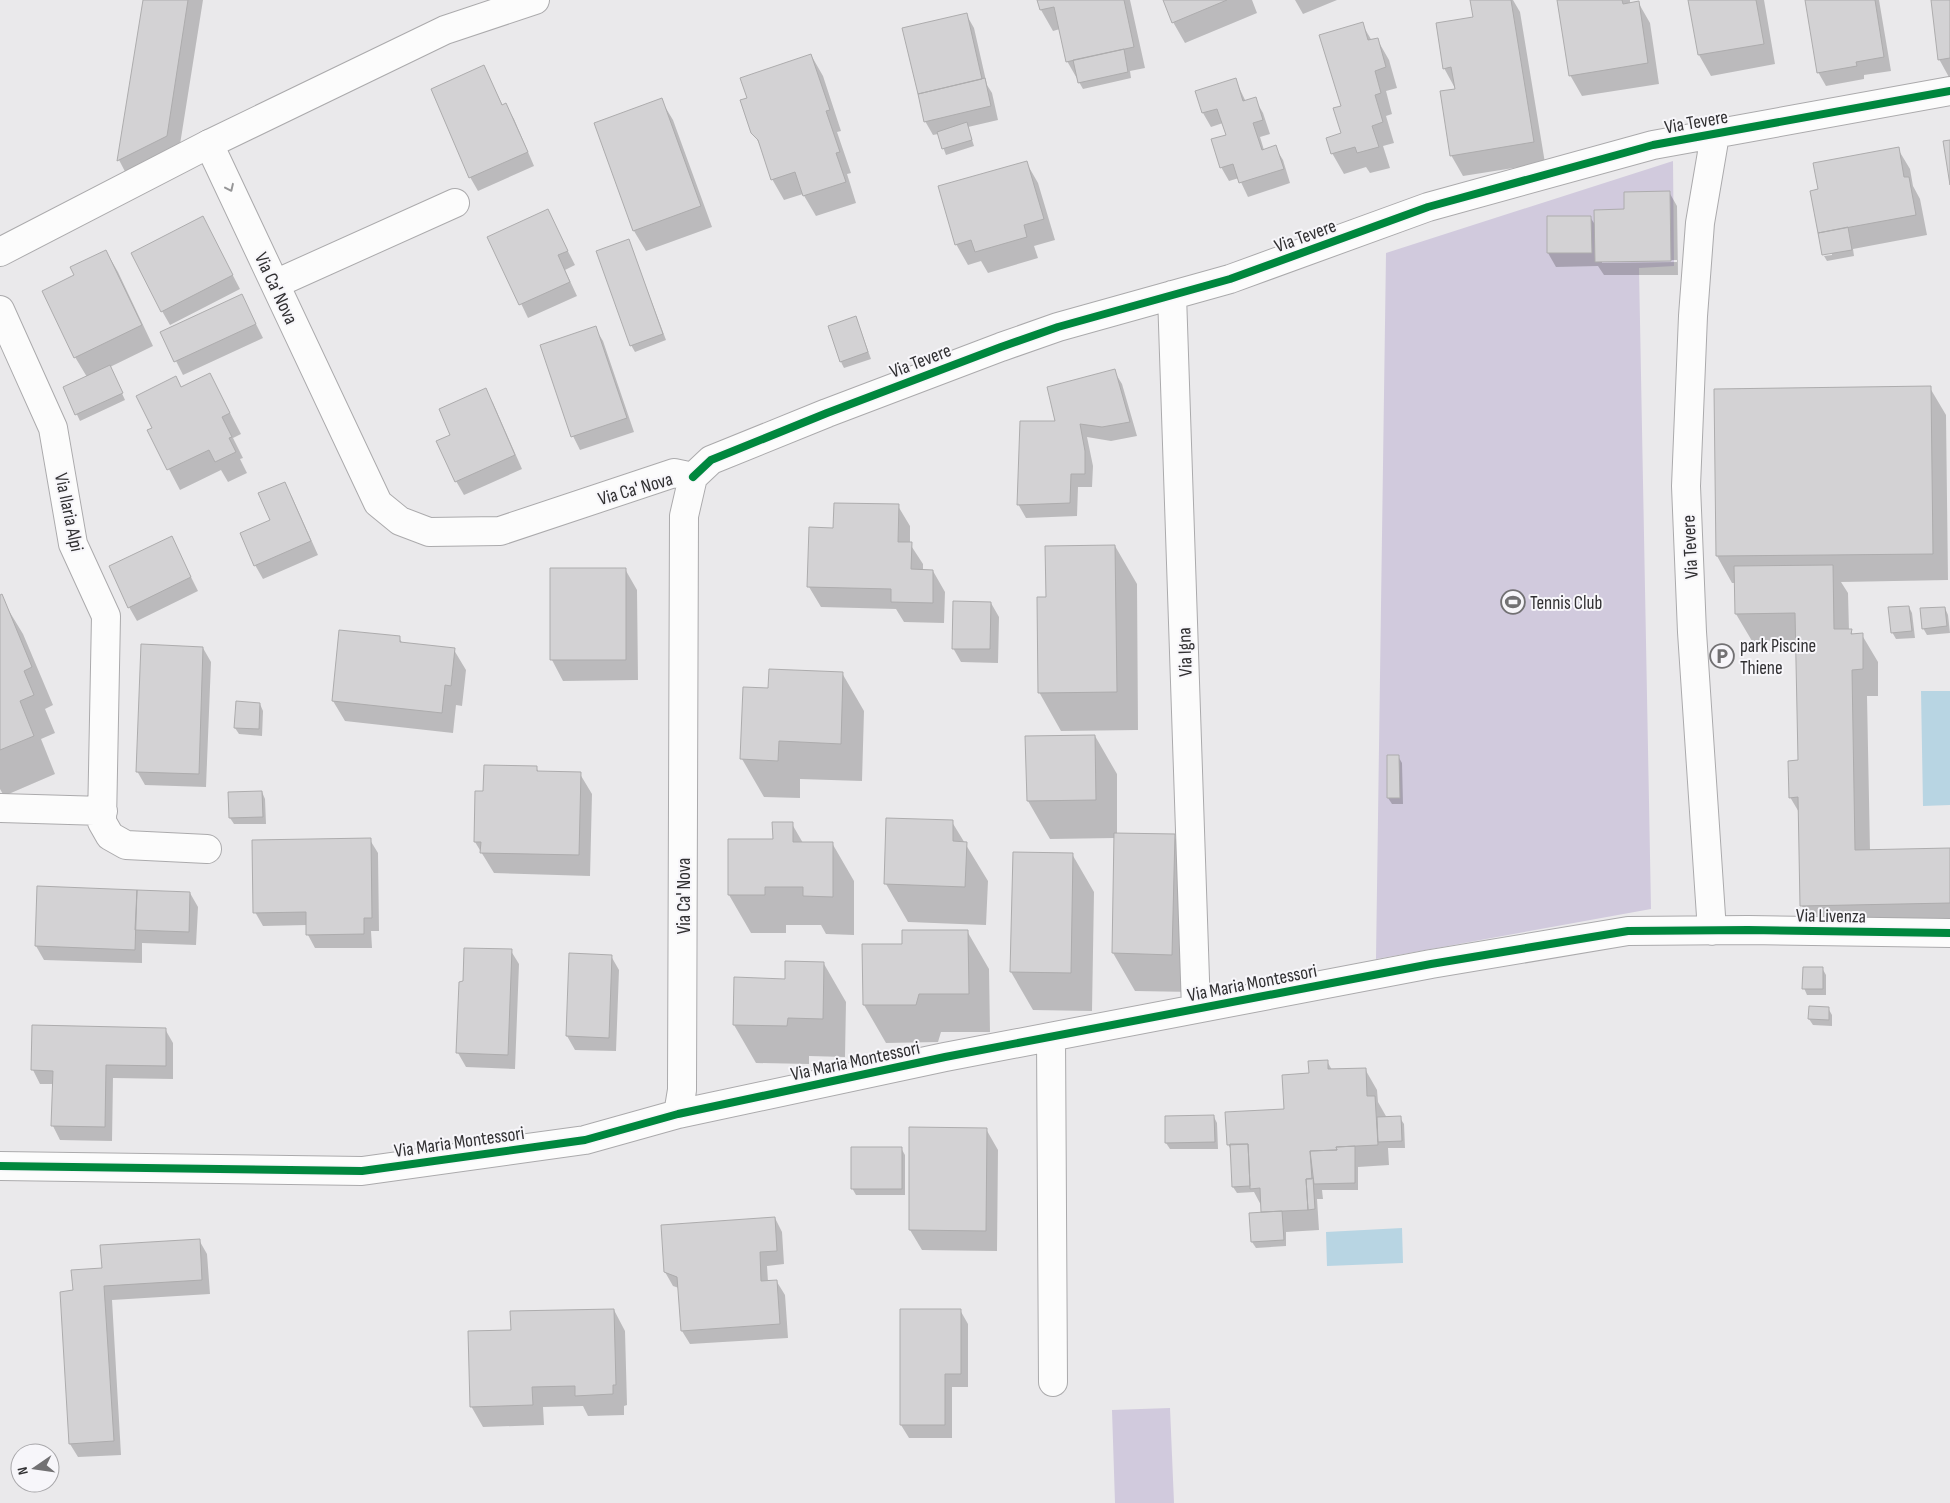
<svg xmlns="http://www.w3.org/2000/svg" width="1950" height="1503" font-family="'Sofia Sans Condensed',sans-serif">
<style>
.green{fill:#d1cadd}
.water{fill:#b8d5e3}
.shadow{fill:#0003;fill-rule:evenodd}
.building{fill:#d3d2d4;stroke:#adacad}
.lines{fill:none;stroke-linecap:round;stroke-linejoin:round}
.street-casing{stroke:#abaaac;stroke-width:30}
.secondary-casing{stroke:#abaaac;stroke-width:30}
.street{stroke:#fcfcfc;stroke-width:28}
.secondary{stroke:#fcfcfc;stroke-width:28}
.cycleway-casing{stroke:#f7f6fa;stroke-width:11}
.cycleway{stroke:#00873e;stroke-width:8}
.oneway{stroke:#969697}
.labels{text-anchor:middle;stroke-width:4;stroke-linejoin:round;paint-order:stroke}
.street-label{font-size:19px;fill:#313032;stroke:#f7f6fa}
.poi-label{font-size:19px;fill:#313032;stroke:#f7f6fa;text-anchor:start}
</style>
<rect width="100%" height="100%" fill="#eae9eb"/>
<path class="green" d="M 1673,161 L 1674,266 L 1639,268 L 1651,909 L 1376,959 L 1386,253 Z
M 1170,1408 L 1174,1503 L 1115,1503 L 1112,1410 Z"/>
<path class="water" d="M 1921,691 L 1950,691 L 1950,805 L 1923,806 Z
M 1402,1228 L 1403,1263 L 1327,1266 L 1326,1232 Z"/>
<path class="shadow" d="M 144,0 L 203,0 L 178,157 L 130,181 L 119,160 Z
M 1039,0 L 1130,0 L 1145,68 L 1130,71 L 1131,78 L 1083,89 L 1067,61 L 1060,29 L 1053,31 L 1041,10 Z
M 1164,0 L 1252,0 L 1257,13 L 1185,43 L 1173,22 Z
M 1295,0 L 1337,0 L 1303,14 Z
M 1471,0 L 1513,0 L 1520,12 L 1545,163 L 1463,176 L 1451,155 L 1456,90 L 1444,68 L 1474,18 Z
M 1558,0 L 1630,0 L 1630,4 L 1638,2 L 1650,23 L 1659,84 L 1582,96 L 1570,75 Z
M 1690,0 L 1764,0 L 1775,64 L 1711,76 L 1699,55 Z
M 1807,0 L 1879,0 L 1891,71 L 1864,75 L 1864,79 L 1826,86 L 1818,72 Z
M 1932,0 L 1950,0 L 1950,79 L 1939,59 Z
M 966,14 L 974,28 L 987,85 L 992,93 L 998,120 L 968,127 L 974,146 L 946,155 L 938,134 L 933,135 L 925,121 Z
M 1362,24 L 1372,41 L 1377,39 L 1389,60 L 1397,88 L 1386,91 L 1392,114 L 1386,116 L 1394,143 L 1383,146 L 1390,168 L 1370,173 L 1366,167 L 1344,174 L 1332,153 L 1342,134 L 1342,107 Z
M 811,55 L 823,76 L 841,131 L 837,132 L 851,173 L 847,174 L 856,203 L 816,216 L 803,194 L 784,200 L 772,179 L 762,149 L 753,132 L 748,98 Z
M 484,67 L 503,106 L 506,105 L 514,119 L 534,166 L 478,191 L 470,177 Z
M 1235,79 L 1246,102 L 1255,99 L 1263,113 L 1270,134 L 1260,137 L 1264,150 L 1275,147 L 1283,160 L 1290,183 L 1248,197 L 1239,178 L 1229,181 L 1221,167 L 1227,136 L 1223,123 L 1211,127 L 1203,113 L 1196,92 Z
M 661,100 L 673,120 L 712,227 L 646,251 L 634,231 L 595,124 Z
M 1898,149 L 1910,169 L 1913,186 L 1920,199 L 1927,235 L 1853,249 L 1854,256 L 1827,261 L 1824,256 L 1832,255 L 1832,252 L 1819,190 Z
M 1026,162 L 1038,183 L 1055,240 L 1034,246 L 1038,258 L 988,273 L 981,261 L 968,265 L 956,244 Z
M 1669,192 L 1677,206 L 1678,275 L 1604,275 L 1598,266 L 1556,267 L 1548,253 L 1548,218 L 1590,217 L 1596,226 L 1625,211 ZM 1677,260 L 1677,262 L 1602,263 L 1602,261 Z
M 547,210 L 575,265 L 565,270 L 577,296 L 528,318 L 489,237 Z
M 203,218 L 240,289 L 170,325 L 162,311 Z
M 629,241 L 666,340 L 635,352 L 631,345 Z
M 106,251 L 118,272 L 153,346 L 110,367 L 125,400 L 80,421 L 64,387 L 87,377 L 75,357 L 76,276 Z
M 242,296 L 263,338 L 183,375 L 162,333 Z
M 856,317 L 871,359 L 844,368 L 841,362 Z
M 595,328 L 603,341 L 634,432 L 580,450 L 573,436 Z
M 1114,371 L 1122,384 L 1137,436 L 1111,441 L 1087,437 L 1093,466 L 1092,487 L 1078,487 L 1077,516 L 1026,518 L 1018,504 L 1057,422 Z
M 210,374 L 241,434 L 233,438 L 243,458 L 240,459 L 247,473 L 228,482 L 221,470 L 180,490 L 149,431 L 153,429 L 182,388 Z
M 1930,388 L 1946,415 L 1948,580 L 1841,582 L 1848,593 L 1849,631 L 1851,631 L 1853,635 L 1862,635 L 1878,662 L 1878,696 L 1867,696 L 1870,851 L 1950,849 L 1950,930 L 1817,933 L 1802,906 L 1800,814 L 1790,797 L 1800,762 L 1797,640 L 1752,641 L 1736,614 L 1736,583 L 1732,583 L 1717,556 L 1715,390 Z
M 485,389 L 493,403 L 522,469 L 464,495 L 456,481 L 452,436 Z
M 284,483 L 292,497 L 318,555 L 263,579 L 255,565 Z
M 898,506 L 910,526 L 910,544 L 923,564 L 923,571 L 933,571 L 945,592 L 944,623 L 904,622 L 896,609 L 821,607 L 809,587 L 834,529 Z
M 171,537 L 198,591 L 137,621 L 129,607 Z
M 1115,546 L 1137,584 L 1138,730 L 1061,731 L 1039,692 Z
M 625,569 L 637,590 L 638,680 L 563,681 L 552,660 L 551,570 Z
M 0,596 L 23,634 L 53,705 L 45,709 L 55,733 L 41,739 L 55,774 L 4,796 L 0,789 Z
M 991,603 L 999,617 L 998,663 L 961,662 L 953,648 Z
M 1909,607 L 1912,613 L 1915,638 L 1896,639 L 1892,632 Z
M 1945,608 L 1948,615 L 1950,633 L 1927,635 L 1923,628 Z
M 399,638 L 403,644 L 454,650 L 466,670 L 462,706 L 456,705 L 453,733 L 345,721 L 333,701 Z
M 203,648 L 211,662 L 206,787 L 145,785 L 137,771 Z
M 842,673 L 864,711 L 862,781 L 800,779 L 800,798 L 764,797 L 742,759 L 769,690 Z
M 260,704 L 263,711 L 262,736 L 239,734 L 235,728 Z
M 1095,736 L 1117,774 L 1117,834 L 1174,836 L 1196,874 L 1194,992 L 1135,991 L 1113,953 L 1115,838 L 1050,839 L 1028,801 Z
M 1398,756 L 1402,763 L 1403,804 L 1392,804 L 1388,798 Z
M 536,767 L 539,773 L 580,774 L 592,794 L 590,876 L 494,873 L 475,842 L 484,792 Z
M 262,792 L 265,799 L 266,824 L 234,824 L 230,818 Z
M 952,822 L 988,881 L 986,925 L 908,922 L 886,884 Z
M 792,824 L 803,843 L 832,843 L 854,881 L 854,935 L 826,934 L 821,925 L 786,925 L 786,933 L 751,933 L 729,895 L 729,840 L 774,840 Z
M 370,840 L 378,853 L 379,931 L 371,931 L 372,948 L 315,948 L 308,935 L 307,925 L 263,926 L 255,912 Z
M 1072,854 L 1094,892 L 1092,1011 L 1033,1010 L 1011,972 Z
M 38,888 L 190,893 L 198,907 L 196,945 L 142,943 L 142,963 L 44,960 L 36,946 Z
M 967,931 L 989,969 L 990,1032 L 941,1032 L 938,1042 L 886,1043 L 864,1005 L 903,945 Z
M 511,951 L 519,964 L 515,1069 L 466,1067 L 458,1053 Z
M 570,955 L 611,956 L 619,970 L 616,1051 L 575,1050 L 567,1036 Z
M 824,964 L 846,1002 L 845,1057 L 809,1056 L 809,1064 L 756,1063 L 734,1025 L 786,980 Z
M 1822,968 L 1826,975 L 1826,995 L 1807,995 L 1804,988 Z
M 1828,1008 L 1832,1015 L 1832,1026 L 1813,1025 L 1809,1019 Z
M 33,1026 L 165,1029 L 173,1043 L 173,1079 L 113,1078 L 112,1141 L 60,1140 L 53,1126 L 54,1084 L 40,1084 L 33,1070 Z
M 1327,1061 L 1332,1070 L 1365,1069 L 1377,1090 L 1378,1102 L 1387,1118 L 1400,1118 L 1404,1124 L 1405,1148 L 1388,1148 L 1389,1165 L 1358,1167 L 1358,1190 L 1322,1190 L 1323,1199 L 1317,1199 L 1319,1230 L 1286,1232 L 1286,1246 L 1256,1248 L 1252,1242 L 1263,1214 L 1262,1207 L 1254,1192 L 1237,1193 L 1233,1187 L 1231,1150 L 1228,1144 L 1286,1110 L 1310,1075 Z
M 1214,1117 L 1217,1123 L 1218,1149 L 1170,1149 L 1166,1143 Z
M 986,1129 L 998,1150 L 997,1251 L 922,1250 L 910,1230 Z
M 901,1148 L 905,1155 L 905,1195 L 856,1195 L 852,1188 Z
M 775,1218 L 782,1232 L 784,1264 L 767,1266 L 768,1282 L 777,1282 L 785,1295 L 788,1338 L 690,1344 L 682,1331 L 679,1288 L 673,1286 L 665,1272 Z
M 199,1240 L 207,1254 L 210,1294 L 112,1300 L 121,1455 L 78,1457 L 70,1444 L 74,1292 L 103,1269 Z
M 614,1310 L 625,1331 L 627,1405 L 624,1406 L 624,1415 L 588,1416 L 583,1406 L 543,1407 L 544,1425 L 483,1427 L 471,1406 L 512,1331 Z
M 960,1310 L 968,1324 L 968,1387 L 952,1387 L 952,1438 L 909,1438 L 901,1425 Z"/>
<path class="building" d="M 143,0 L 188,0 L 167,136 L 117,161 Z
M 1037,0 L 1124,0 L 1134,47 L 1066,62 L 1054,7 L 1040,10 Z
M 1163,0 L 1227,0 L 1172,23 Z
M 1470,0 L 1511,0 L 1534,142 L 1450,156 L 1440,91 L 1455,89 L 1451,67 L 1443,69 L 1436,23 L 1473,17 Z
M 1557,0 L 1622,0 L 1623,4 L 1639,1 L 1648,63 L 1569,76 Z
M 1688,0 L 1756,0 L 1764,44 L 1698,55 Z
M 1805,0 L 1875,0 L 1884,57 L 1856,62 L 1857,66 L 1817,73 Z
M 1931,0 L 1950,0 L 1950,58 L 1938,60 Z
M 967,13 L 982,79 L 918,94 L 902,28 Z
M 1363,22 L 1368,40 L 1378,38 L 1386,67 L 1375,71 L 1381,93 L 1375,95 L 1383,122 L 1372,126 L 1379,147 L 1357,153 L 1355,147 L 1331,154 L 1326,138 L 1341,133 L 1333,108 L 1341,106 L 1319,35 Z
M 1124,49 L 1128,72 L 1078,83 L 1073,60 Z
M 811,54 L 830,110 L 826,111 L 840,152 L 836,153 L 846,182 L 803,196 L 795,172 L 771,180 L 758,140 L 751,133 L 740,100 L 747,98 L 740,78 Z
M 484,65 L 502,105 L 506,103 L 528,152 L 469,178 L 431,89 Z
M 985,78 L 991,106 L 924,122 L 918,94 Z
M 1236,78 L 1243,101 L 1256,97 L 1263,120 L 1253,123 L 1262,150 L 1276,145 L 1284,169 L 1239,183 L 1233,164 L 1220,168 L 1211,139 L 1226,135 L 1217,109 L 1202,113 L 1195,91 Z
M 662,98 L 701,206 L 633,231 L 594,123 Z
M 967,122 L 972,140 L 942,149 L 937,132 Z
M 1950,140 L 1950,185 L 1943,141 Z
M 1899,147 L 1904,177 L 1909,177 L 1916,215 L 1818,233 L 1810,191 L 1818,189 L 1813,163 Z
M 1027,161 L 1044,219 L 1024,225 L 1027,237 L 975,252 L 971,240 L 955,245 L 938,186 Z
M 1670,191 L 1671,261 L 1595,262 L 1594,210 L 1624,209 L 1624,192 Z
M 548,209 L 568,251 L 558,255 L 570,282 L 519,305 L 487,237 Z
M 203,216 L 233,275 L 161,312 L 131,253 Z
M 1547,216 L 1591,216 L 1592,253 L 1547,253 Z
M 1848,227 L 1852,250 L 1822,255 L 1818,233 Z
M 629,239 L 663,334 L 630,346 L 596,251 Z
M 106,250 L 142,325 L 74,358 L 42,291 L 74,275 L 70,267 Z
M 242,294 L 256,324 L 174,362 L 160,332 Z
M 856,316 L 868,352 L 840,362 L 828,326 Z
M 596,326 L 627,418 L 571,437 L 540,345 Z
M 110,365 L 123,393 L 75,415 L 63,387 Z
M 1115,369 L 1130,422 L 1102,427 L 1080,424 L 1085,451 L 1085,474 L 1071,474 L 1070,503 L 1017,505 L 1020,421 L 1055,421 L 1047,387 Z
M 210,373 L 230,413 L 222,417 L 232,437 L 229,438 L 236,452 L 215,462 L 209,450 L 167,470 L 147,430 L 152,428 L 136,396 L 176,376 L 181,387 Z
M 1931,386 L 1933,554 L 1716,556 L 1714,389 Z
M 486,388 L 515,455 L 455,482 L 436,441 L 450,435 L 439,409 Z
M 285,482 L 311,541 L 254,566 L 240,533 L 270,520 L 258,493 Z
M 834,503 L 899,504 L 898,542 L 912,542 L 911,569 L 933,570 L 933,603 L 891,602 L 891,589 L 807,587 L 809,527 L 833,528 Z
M 172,536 L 191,577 L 128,608 L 109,566 Z
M 1115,545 L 1117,692 L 1038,693 L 1037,597 L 1046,597 L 1045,546 Z
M 1833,565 L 1834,629 L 1852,629 L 1851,634 L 1863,633 L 1863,669 L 1852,670 L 1855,850 L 1950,848 L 1950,903 L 1800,906 L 1798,797 L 1789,798 L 1788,761 L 1798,760 L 1795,613 L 1735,614 L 1734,566 Z
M 550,568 L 626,568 L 626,660 L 550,660 Z
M 2,594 L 32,667 L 24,671 L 34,695 L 20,701 L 34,736 L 0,750 L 0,595 Z
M 953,601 L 991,602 L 990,649 L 952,649 Z
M 1909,606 L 1912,631 L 1891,633 L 1888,607 Z
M 1945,607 L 1947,626 L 1922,629 L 1920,608 Z
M 339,630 L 400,636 L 400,642 L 455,648 L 451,686 L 445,685 L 442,713 L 332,701 Z
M 141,644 L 203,647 L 199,774 L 136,772 Z
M 769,669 L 843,672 L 841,744 L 779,741 L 778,761 L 740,759 L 743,687 L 768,688 Z
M 236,701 L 260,703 L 259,729 L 234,728 Z
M 1095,735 L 1096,800 L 1027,801 L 1025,736 Z
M 1387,755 L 1399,755 L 1400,798 L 1387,798 Z
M 484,765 L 537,766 L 537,771 L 581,772 L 579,855 L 480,853 L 481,842 L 474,842 L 475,791 L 483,791 Z
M 262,791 L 263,817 L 229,818 L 228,792 Z
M 886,818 L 953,820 L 953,841 L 967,842 L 965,887 L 884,884 Z
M 772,822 L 793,822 L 793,842 L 833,842 L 833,897 L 803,896 L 803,887 L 765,887 L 765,895 L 728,895 L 728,839 L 773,839 Z
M 1114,833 L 1175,834 L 1172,955 L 1112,953 Z
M 371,838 L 372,918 L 364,918 L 364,934 L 306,935 L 306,912 L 253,913 L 252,840 Z
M 1013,852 L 1073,853 L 1071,973 L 1010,972 Z
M 37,886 L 137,890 L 135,950 L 35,946 Z
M 137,890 L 190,892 L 189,932 L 135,930 Z
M 902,930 L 968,930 L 969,994 L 919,994 L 916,1005 L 863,1005 L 862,944 L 902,944 Z
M 464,948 L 512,949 L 508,1055 L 456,1053 L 459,982 L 463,981 Z
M 569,953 L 612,955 L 609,1038 L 566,1036 Z
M 785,961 L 824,962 L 823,1019 L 788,1018 L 787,1026 L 733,1025 L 734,977 L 785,979 Z
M 1803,967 L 1823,967 L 1823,989 L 1802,989 Z
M 1809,1006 L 1829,1007 L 1829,1020 L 1808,1019 Z
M 32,1025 L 166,1028 L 166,1066 L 106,1065 L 105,1127 L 51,1126 L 53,1071 L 31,1070 Z
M 1328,1060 L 1328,1069 L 1366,1068 L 1367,1096 L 1375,1096 L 1378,1145 L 1336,1147 L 1337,1150 L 1310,1151 L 1312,1179 L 1306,1179 L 1308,1210 L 1261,1212 L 1260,1188 L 1250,1189 L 1250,1186 L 1248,1144 L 1227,1145 L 1225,1112 L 1284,1109 L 1282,1075 L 1309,1073 L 1308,1061 Z
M 1214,1115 L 1215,1142 L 1165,1143 L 1165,1116 Z
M 1401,1116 L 1402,1141 L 1378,1142 L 1377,1117 Z
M 909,1127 L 987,1128 L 986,1231 L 909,1230 Z
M 1230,1144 L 1248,1144 L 1250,1186 L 1232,1187 Z
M 1355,1146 L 1355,1183 L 1314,1184 L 1310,1151 L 1337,1150 L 1336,1147 Z
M 851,1147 L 902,1147 L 902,1189 L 851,1189 Z
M 1313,1178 L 1315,1209 L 1308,1210 L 1306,1179 Z
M 1282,1211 L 1284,1240 L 1251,1242 L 1249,1213 Z
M 775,1217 L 777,1251 L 760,1252 L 761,1281 L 777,1280 L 780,1324 L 681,1331 L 677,1277 L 664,1272 L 661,1225 Z
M 200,1239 L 202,1280 L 104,1286 L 114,1441 L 69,1444 L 60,1292 L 73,1290 L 71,1270 L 102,1268 L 100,1245 Z
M 614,1309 L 616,1385 L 613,1385 L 613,1394 L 575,1396 L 575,1386 L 532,1387 L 533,1405 L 470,1407 L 468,1331 L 511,1330 L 510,1311 Z
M 900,1309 L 961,1309 L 961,1374 L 945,1374 L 945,1425 L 900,1425 Z"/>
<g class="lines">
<g class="street-casing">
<path id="street" d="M 209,144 L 378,503 L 400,521 L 429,532 L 500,531 L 674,473 L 693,477
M 275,284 L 455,203
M 1172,295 L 1196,1009
M 0,310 L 53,428 L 73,544 L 106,616 L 102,822 L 110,836 L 126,845 L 207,849
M 693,477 L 711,460 L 827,413 L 1001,347 L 1058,327 L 1230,279 L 1428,207 L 1653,145 L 1950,91
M 1,808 L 103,811
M 1712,931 L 1692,632 L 1686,486 L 1693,316 L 1700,223 L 1715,135
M 1051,1037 L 1053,1382
M 678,1114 L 682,1090 L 684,516 L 693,477
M 0,1166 L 362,1171 L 585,1140 L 678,1114 L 945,1057 L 1431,964 L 1628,931 L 1748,930 L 1950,933"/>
</g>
<g class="secondary-casing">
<path id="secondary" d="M 0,252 L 209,144 L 445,30 L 535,0"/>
</g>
<use href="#street" class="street"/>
<use href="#secondary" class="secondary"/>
<g class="cycleway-casing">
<path id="cycleway" d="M 693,477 L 711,460 L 827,413 L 1001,347 L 1058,327 L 1230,279 L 1428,207 L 1653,145 L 1950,91
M 0,1166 L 362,1171 L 585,1140 L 678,1114 L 945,1057 L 1431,964 L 1628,931 L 1748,930 L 1950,933"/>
</g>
<use href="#cycleway" class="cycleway"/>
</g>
<defs><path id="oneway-chevron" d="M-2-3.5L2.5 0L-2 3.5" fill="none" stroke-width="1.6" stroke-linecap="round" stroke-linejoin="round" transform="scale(1.25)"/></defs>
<use class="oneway" href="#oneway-chevron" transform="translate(230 188) rotate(65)"/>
<defs>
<g id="stadium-ring" transform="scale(1.25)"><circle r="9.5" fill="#f7f6fa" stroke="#727173" stroke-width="1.5"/><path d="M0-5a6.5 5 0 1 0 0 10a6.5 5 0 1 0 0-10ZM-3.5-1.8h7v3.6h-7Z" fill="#727173"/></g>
<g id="parking-ring" transform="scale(1.25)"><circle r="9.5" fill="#f7f6fa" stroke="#727173" stroke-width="1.5"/><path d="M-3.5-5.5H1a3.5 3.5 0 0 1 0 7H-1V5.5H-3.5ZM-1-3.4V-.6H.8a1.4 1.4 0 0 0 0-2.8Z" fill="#727173"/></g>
</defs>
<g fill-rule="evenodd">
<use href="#stadium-ring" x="1513" y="602"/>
<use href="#parking-ring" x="1722" y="656"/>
</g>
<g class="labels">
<g class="street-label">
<text transform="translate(1696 121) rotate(-10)" y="7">Via Tevere</text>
<text transform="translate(1305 235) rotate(-20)" y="7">Via Tevere</text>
<text transform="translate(277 288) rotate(65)" y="7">Via Ca' Nova</text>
<text transform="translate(920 360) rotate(-21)" y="7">Via Tevere</text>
<text transform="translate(635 488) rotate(-16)" y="7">Via Ca' Nova</text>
<text transform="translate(70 512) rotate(78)" y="7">Via Ilaria Alpi</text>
<text transform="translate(1689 547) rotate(-93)" y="7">Via Tevere</text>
<text transform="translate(1184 652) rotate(-92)" y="7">Via Igna</text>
<text transform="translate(683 896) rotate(-90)" y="7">Via Ca' Nova</text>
<text transform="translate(1831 915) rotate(1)" y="7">Via Livenza</text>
<text transform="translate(1252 982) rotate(-11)" y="7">Via Maria Montessori</text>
<text transform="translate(855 1060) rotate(-12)" y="7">Via Maria Montessori</text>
<text transform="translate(459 1141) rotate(-8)" y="7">Via Maria Montessori</text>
</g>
<g class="poi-label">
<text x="1530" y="609">Tennis Club</text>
<text x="1740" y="652">park Piscine<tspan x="1740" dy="22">Thiene</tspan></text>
</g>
</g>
<g transform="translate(35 1468) rotate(257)"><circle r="24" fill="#f7f6fa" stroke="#a8a7aa"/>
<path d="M0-4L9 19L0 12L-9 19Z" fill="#727173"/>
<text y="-8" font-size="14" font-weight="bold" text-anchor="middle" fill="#313032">N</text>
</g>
</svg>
